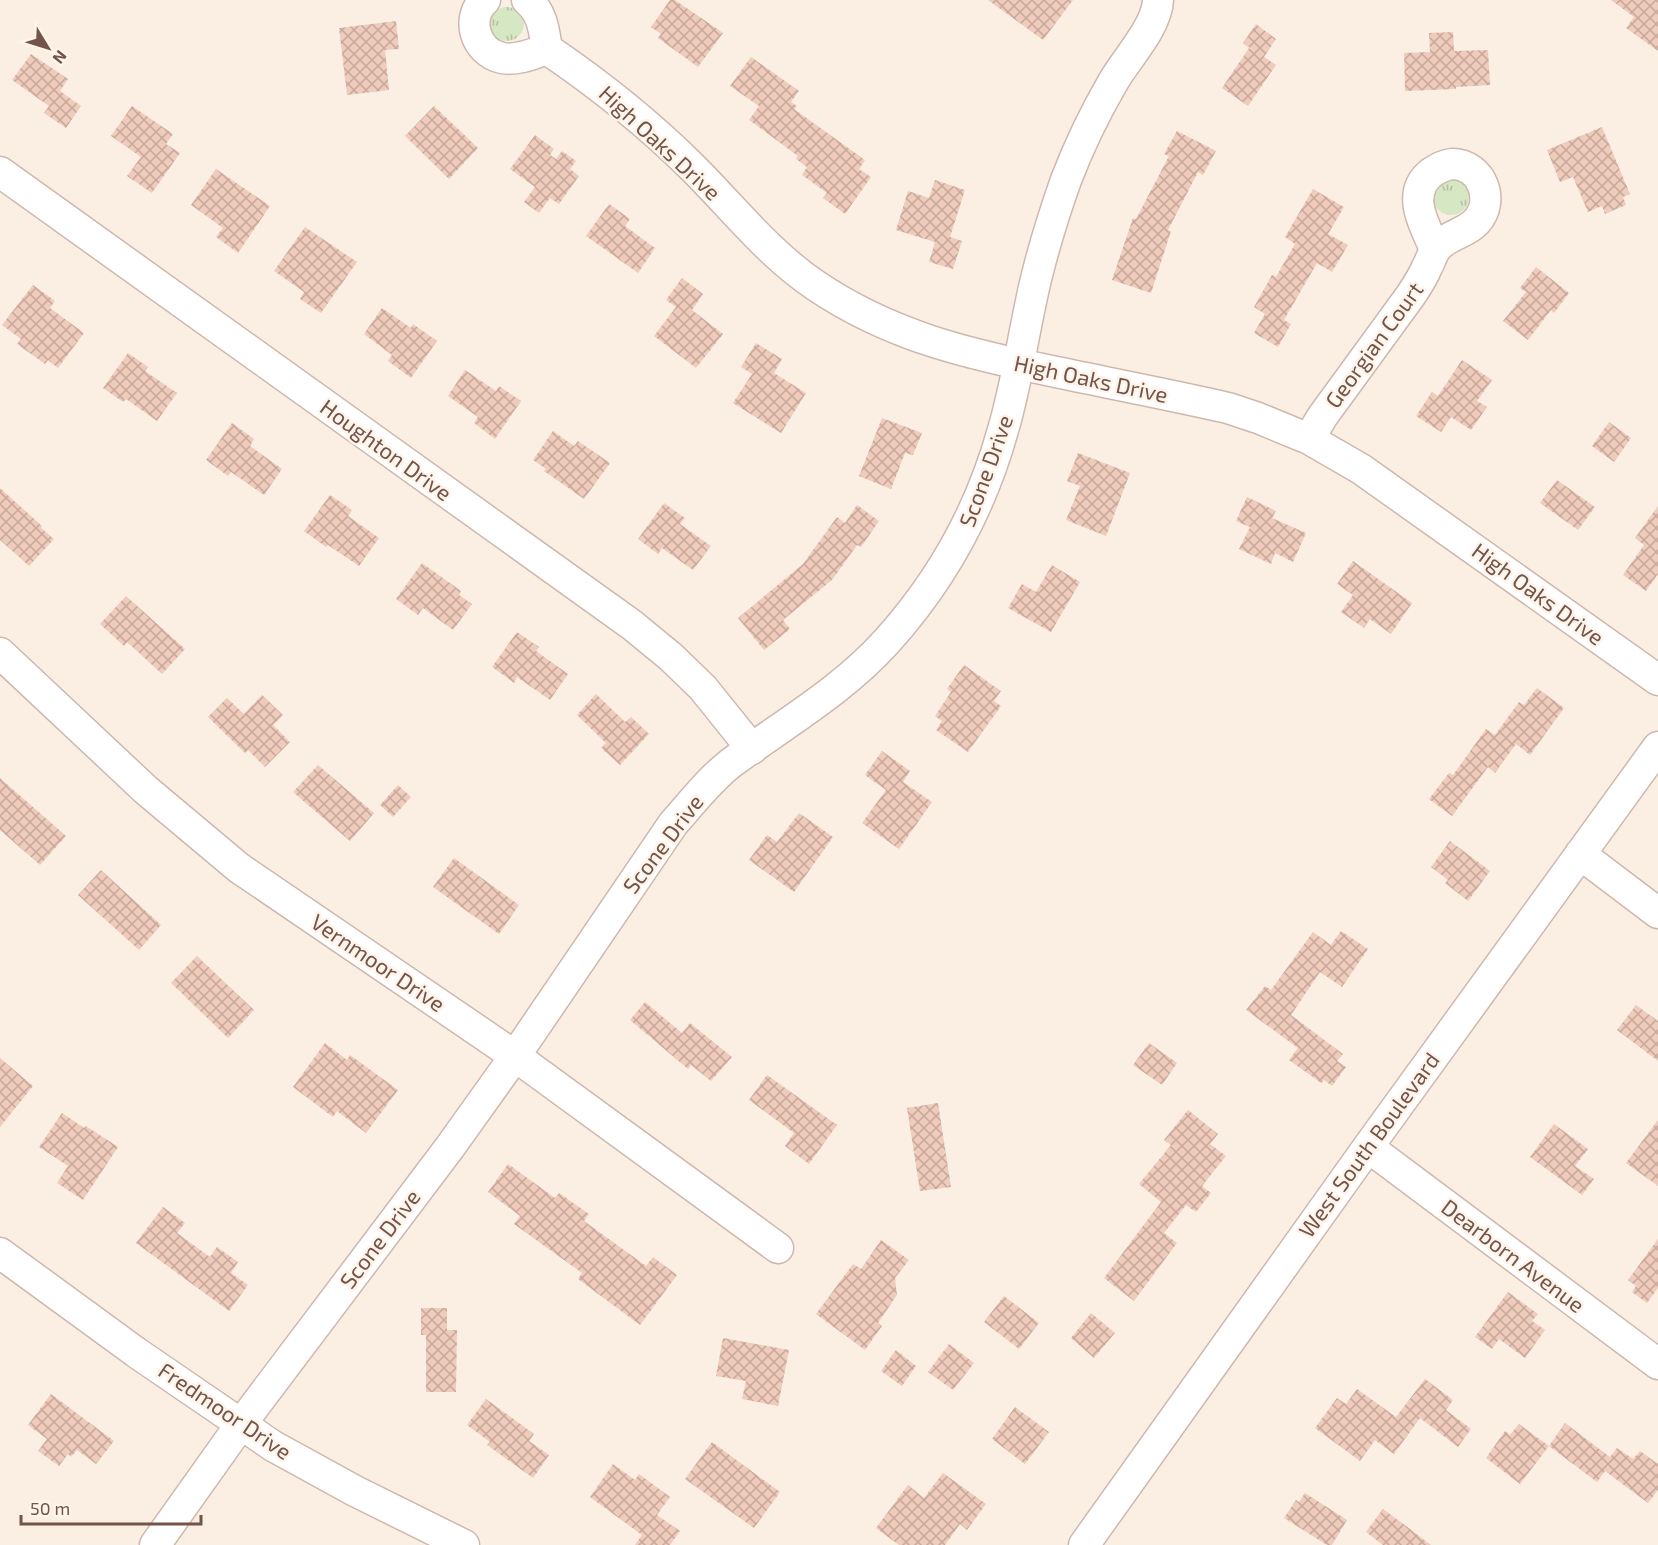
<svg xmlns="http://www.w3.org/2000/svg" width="1658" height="1545" font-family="'Exo 2',sans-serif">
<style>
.grass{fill:url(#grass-tufts)}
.building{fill:url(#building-cross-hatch)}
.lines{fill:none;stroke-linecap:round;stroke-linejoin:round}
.minor-casing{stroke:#ceb8ae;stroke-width:33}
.minor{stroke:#fff;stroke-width:30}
.labels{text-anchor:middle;stroke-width:5;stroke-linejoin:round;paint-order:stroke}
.street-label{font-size:22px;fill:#72544b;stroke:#fef4e9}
</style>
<defs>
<pattern id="grass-tufts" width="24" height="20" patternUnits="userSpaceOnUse" patternTransform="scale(1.5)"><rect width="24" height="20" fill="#d6e8c3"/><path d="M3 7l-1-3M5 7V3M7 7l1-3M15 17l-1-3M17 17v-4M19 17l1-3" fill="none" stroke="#b2bfa0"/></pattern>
<pattern id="building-cross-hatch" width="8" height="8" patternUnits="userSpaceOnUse" patternTransform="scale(1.5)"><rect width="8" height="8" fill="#efcbbc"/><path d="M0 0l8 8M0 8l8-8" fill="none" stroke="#c6a79b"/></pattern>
</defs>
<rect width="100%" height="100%" fill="#fbefe4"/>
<path class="grass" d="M490 24a17 17 0 1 1 34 0a17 17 0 1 1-34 0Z
M1433 197a18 18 0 1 1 36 0a18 18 0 1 1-36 0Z"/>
<path class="building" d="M 670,0 L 675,0 L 723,33 L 698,67 L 658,38 L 661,34 L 651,27 Z
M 988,0 L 1073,0 L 1043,40 Z
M 1611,0 L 1658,0 L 1658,51 L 1626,28 L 1634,17 Z
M 396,21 L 399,49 L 385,50 L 389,90 L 347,95 L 339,28 Z
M 1256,24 L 1276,39 L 1264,57 L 1276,65 L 1248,106 L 1222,88 L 1249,48 L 1254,51 L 1243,43 Z
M 1453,32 L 1454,51 L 1488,50 L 1490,85 L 1456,87 L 1456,89 L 1405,91 L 1404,53 L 1430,52 L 1429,33 Z
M 31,54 L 68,79 L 60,91 L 81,106 L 66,128 L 44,113 L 49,106 L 12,80 Z
M 751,57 L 799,91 L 791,102 L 797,106 L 794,109 L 865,160 L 859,169 L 871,177 L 845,214 L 823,198 L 827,193 L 802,175 L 807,167 L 796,159 L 798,156 L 749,120 L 759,106 L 730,86 Z
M 132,106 L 173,134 L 166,144 L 180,153 L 152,193 L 127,176 L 141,157 L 111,136 Z
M 434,106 L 478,148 L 449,179 L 405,136 Z
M 1602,127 L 1630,194 L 1623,197 L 1626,205 L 1605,214 L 1602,206 L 1588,212 L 1573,177 L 1560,182 L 1547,150 Z
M 1177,131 L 1216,151 L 1203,175 L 1198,172 L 1168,230 L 1171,231 L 1151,293 L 1112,280 L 1133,218 L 1136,219 L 1169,156 L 1164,154 Z
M 535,135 L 554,149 L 550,155 L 556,159 L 562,151 L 576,161 L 570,169 L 579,176 L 559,204 L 550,198 L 539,213 L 524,202 L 535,187 L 510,169 Z
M 216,169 L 270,206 L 238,253 L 216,237 L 223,228 L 191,205 Z
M 935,180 L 965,190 L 950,237 L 962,241 L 953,269 L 929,262 L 935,242 L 896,230 L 908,191 L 929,198 Z
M 1313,189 L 1344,207 L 1328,234 L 1348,245 L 1332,272 L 1317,263 L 1284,320 L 1291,324 L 1278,347 L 1254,333 L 1265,314 L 1254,307 L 1272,275 L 1276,277 L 1295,244 L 1285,237 Z
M 609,204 L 630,219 L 625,226 L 655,248 L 638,273 L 586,236 Z
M 305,227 L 357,262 L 321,313 L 300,299 L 304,292 L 274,271 Z
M 1536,267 L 1569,293 L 1554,313 L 1551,310 L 1528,340 L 1503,321 L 1526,292 L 1520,288 Z
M 682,278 L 703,294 L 692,310 L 723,334 L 696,368 L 654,336 L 676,307 L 666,300 Z
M 33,285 L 55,301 L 50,308 L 84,333 L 58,368 L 48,360 L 45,364 L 17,344 L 21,339 L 2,325 Z
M 382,308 L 411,328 L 413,324 L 437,341 L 411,378 L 388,361 L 392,355 L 364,334 Z
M 756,343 L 782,359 L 774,373 L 806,393 L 781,433 L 733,403 L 752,374 L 741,367 Z
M 128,353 L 148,367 L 145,371 L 177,393 L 157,421 L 126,399 L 123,402 L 103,388 Z
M 1462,360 L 1492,380 L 1477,401 L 1487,407 L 1471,430 L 1451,417 L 1441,432 L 1416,416 L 1432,392 L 1438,396 Z
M 465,370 L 496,391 L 499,386 L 521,401 L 495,439 L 474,423 L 478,417 L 448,396 Z
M 882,418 L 922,433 L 913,455 L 905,453 L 891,489 L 859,476 Z
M 1609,422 L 1631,438 L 1614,462 L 1592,446 Z
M 232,423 L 254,439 L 250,446 L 282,469 L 264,495 L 231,472 L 228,476 L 206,460 Z
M 553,431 L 574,446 L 578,441 L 610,463 L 584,499 L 544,471 L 546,469 L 533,460 Z
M 1078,453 L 1130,473 L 1106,536 L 1066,520 L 1080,486 L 1067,481 Z
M 1557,480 L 1595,507 L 1578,530 L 1540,503 Z
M 0,488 L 42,526 L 41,528 L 54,539 L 29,566 L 0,540 Z
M 330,495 L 352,510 L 348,516 L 379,538 L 359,566 L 328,545 L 326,547 L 304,531 Z
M 1247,497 L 1276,511 L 1272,518 L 1306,533 L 1293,562 L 1275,553 L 1271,564 L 1239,549 L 1250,527 L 1236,521 Z
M 664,503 L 685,518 L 680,524 L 711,546 L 693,570 L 662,548 L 658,554 L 638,539 Z
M 857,505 L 879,521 L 861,547 L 857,545 L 832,580 L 783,620 L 790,629 L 764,650 L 738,618 L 803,564 L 837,517 L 845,523 Z
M 1658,506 L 1658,574 L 1646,591 L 1623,575 L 1644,545 L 1635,538 Z
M 1353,561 L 1412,603 L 1391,634 L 1370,619 L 1364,628 L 1341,612 L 1353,595 L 1337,584 Z
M 422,563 L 461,591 L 459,595 L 472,604 L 453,630 L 423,608 L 418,615 L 396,599 Z
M 1052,565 L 1080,582 L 1051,632 L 1008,608 L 1022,584 L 1036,592 Z
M 126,596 L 185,649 L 162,674 L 127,642 L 124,646 L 100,624 Z
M 517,632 L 539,647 L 536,651 L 568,674 L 550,700 L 517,677 L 514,683 L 492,667 Z
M 964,665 L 1001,691 L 994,701 L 1001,706 L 968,752 L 936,730 L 942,721 L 935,716 L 951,692 L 947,689 Z
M 1537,688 L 1564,708 L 1530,755 L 1516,744 L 1495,773 L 1488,767 L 1452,816 L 1429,799 L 1449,773 L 1453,775 L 1486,729 L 1495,735 L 1519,702 L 1524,705 Z
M 596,694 L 625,722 L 631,717 L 649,734 L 620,765 L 601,748 L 606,743 L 577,715 Z
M 262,695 L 283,715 L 273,725 L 290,742 L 265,767 L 248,750 L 245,753 L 208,717 L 227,698 L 244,714 Z
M 882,751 L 910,771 L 903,782 L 932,802 L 899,849 L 862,823 L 886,790 L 865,775 Z
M 318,765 L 374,813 L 350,841 L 293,792 Z
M 0,778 L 66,836 L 40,865 L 0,830 Z
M 398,785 L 411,797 L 393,817 L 380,805 Z
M 799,813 L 833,837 L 794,892 L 749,860 L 767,835 L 777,842 Z
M 1450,841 L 1490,871 L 1468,901 L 1445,883 L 1448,880 L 1431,867 Z
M 454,858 L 519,905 L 499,934 L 433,887 Z
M 101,870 L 161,925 L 139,950 L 78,895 Z
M 1341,931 L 1368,949 L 1342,987 L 1320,972 L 1291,1015 L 1343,1054 L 1337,1061 L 1346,1067 L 1332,1086 L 1324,1080 L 1321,1083 L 1289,1060 L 1298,1048 L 1246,1010 L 1265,986 L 1271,990 L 1313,932 L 1331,945 Z
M 197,956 L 254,1010 L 228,1038 L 171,983 Z
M 645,1002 L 682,1033 L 690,1023 L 732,1057 L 711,1081 L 691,1065 L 688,1069 L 630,1020 Z
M 1636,1005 L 1658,1021 L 1658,1061 L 1617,1030 Z
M 325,1043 L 347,1060 L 350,1055 L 398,1090 L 366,1133 L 337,1111 L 333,1117 L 293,1087 Z
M 1149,1043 L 1177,1063 L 1162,1085 L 1133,1065 Z
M 0,1058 L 33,1086 L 0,1127 Z
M 767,1075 L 837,1125 L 809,1164 L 785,1146 L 794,1133 L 749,1100 Z
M 938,1103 L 951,1187 L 920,1191 L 907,1108 Z
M 1188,1110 L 1218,1134 L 1210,1144 L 1226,1156 L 1202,1186 L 1211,1193 L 1196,1212 L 1186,1205 L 1164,1233 L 1177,1243 L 1134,1301 L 1104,1278 L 1161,1202 L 1139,1184 L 1171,1145 L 1164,1140 Z
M 62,1113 L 84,1128 L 86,1126 L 118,1147 L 83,1200 L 57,1183 L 68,1166 L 39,1147 Z
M 1658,1120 L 1658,1186 L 1626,1163 Z
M 1554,1124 L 1588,1149 L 1575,1166 L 1594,1179 L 1582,1195 L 1530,1157 Z
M 508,1164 L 555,1198 L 559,1193 L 589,1214 L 584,1221 L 646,1266 L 653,1257 L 677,1275 L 640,1325 L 578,1279 L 582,1273 L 514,1224 L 520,1216 L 488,1192 Z
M 163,1207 L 185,1223 L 177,1233 L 210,1257 L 217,1247 L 238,1262 L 231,1273 L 248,1285 L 229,1311 L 136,1243 Z
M 1658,1239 L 1658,1288 L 1647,1303 L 1632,1292 L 1636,1286 L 1628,1280 Z
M 881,1240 L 909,1260 L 895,1278 L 897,1295 L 878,1323 L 882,1326 L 865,1350 L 816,1314 L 853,1264 L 861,1269 Z
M 1508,1292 L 1538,1314 L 1532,1321 L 1545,1330 L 1525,1358 L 1499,1339 L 1492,1349 L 1475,1337 Z
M 1004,1296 L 1039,1323 L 1019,1349 L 984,1322 Z
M 421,1308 L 447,1308 L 447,1330 L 457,1330 L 456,1392 L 426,1392 L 426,1335 L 421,1335 Z
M 1091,1313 L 1115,1333 L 1094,1358 L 1071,1338 Z
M 723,1338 L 789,1350 L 778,1406 L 742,1399 L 746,1381 L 716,1376 Z
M 949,1344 L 974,1363 L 953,1390 L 928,1372 Z
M 896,1350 L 916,1366 L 902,1386 L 881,1371 Z
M 1425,1379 L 1453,1400 L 1446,1410 L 1471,1429 L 1458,1447 L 1420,1418 L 1394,1454 L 1375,1440 L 1360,1461 L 1315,1428 L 1337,1398 L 1346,1404 L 1357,1389 L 1396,1417 Z
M 51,1394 L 114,1441 L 96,1464 L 77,1450 L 71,1457 L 68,1454 L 59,1466 L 38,1451 L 47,1439 L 28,1425 Z
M 486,1399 L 534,1434 L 529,1441 L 549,1455 L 533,1478 L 487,1445 L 490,1442 L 467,1425 Z
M 1015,1407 L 1049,1432 L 1025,1464 L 992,1439 Z
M 1565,1423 L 1610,1457 L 1617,1448 L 1633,1459 L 1640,1451 L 1658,1464 L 1658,1490 L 1648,1503 L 1605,1471 L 1597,1482 L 1549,1446 Z
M 1519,1424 L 1549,1446 L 1520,1484 L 1486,1458 L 1505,1431 L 1510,1435 Z
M 712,1442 L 780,1492 L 754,1528 L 685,1479 Z
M 613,1464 L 635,1480 L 639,1474 L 670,1497 L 657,1515 L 680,1531 L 670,1545 L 635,1545 L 642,1535 L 590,1497 Z
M 943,1473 L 986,1504 L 967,1530 L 960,1524 L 945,1545 L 899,1545 L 876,1528 L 908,1485 L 924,1498 Z
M 1305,1493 L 1347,1520 L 1332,1545 L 1327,1545 L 1284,1518 L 1296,1500 L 1299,1502 Z
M 1383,1509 L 1406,1526 L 1431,1545 L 1383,1545 L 1366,1532 Z"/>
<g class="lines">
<g class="minor-casing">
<path id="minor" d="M 485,0 C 465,18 475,52 502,58 C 516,61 533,54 547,49
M 527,0 C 543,13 544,31 547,49 C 600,85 649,124 694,169 C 734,209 768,253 815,285 C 890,336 968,354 1056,372 C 1113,384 1171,395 1228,408 L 1258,418 L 1309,439 L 1361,469 L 1658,680
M 0,172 L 632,625 L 671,657 L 703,688 L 752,749
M 1309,439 L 1322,417 L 1411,295 C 1417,286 1423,277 1427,267 C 1430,262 1432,255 1435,250 C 1444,236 1465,234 1476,222 C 1496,201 1482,164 1452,164 C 1444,165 1438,168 1431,173 C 1405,194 1425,226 1435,249
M 0,653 L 146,790 L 239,868 L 515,1056 L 778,1248
M 1580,854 L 1658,913
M 1368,1147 L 1658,1364
M 0,1253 L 137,1353 L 273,1446 L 355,1491 L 464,1545
M 155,1545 L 241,1424 L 450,1147 L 515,1056 L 673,824 C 691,804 709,780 731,763 C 784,724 842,691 887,641 C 942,580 981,509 1003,430 C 1018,380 1024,327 1037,275 C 1045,243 1055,211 1066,180 C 1079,146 1095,113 1113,82 C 1126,59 1157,27 1158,0
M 1084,1545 L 1368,1147 L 1658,747"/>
</g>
<use href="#minor" class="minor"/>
</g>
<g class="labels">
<g class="street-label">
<text transform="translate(660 143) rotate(43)" y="8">High Oaks Drive</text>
<text transform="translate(1374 345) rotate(-54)" y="8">Georgian Court</text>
<text transform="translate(1091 379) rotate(12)" y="8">High Oaks Drive</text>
<text transform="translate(386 450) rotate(36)" y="8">Houghton Drive</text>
<text transform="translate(986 471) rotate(-70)" y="8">Scone Drive</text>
<text transform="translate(1538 594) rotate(36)" y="8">High Oaks Drive</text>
<text transform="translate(663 844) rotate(-53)" y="8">Scone Drive</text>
<text transform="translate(378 963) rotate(34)" y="8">Vernmoor Drive</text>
<text transform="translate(1369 1145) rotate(-54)" y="8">West South Boulevard</text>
<text transform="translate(380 1239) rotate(-53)" y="8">Scone Drive</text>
<text transform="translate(1513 1256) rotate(37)" y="8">Dearborn Avenue</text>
<text transform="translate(225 1411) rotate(34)" y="8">Fredmoor Drive</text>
</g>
</g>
<g transform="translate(48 48) rotate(128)" stroke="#fef4e9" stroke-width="4.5" paint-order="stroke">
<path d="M0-4.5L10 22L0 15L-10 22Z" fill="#72544b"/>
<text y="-9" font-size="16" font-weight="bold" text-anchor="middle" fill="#72544b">N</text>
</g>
<path d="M21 1515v9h180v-9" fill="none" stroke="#72544b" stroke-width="3"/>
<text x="30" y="1515" font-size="18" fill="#72544b" stroke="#fef4e9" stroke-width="4.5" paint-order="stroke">50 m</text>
</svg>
